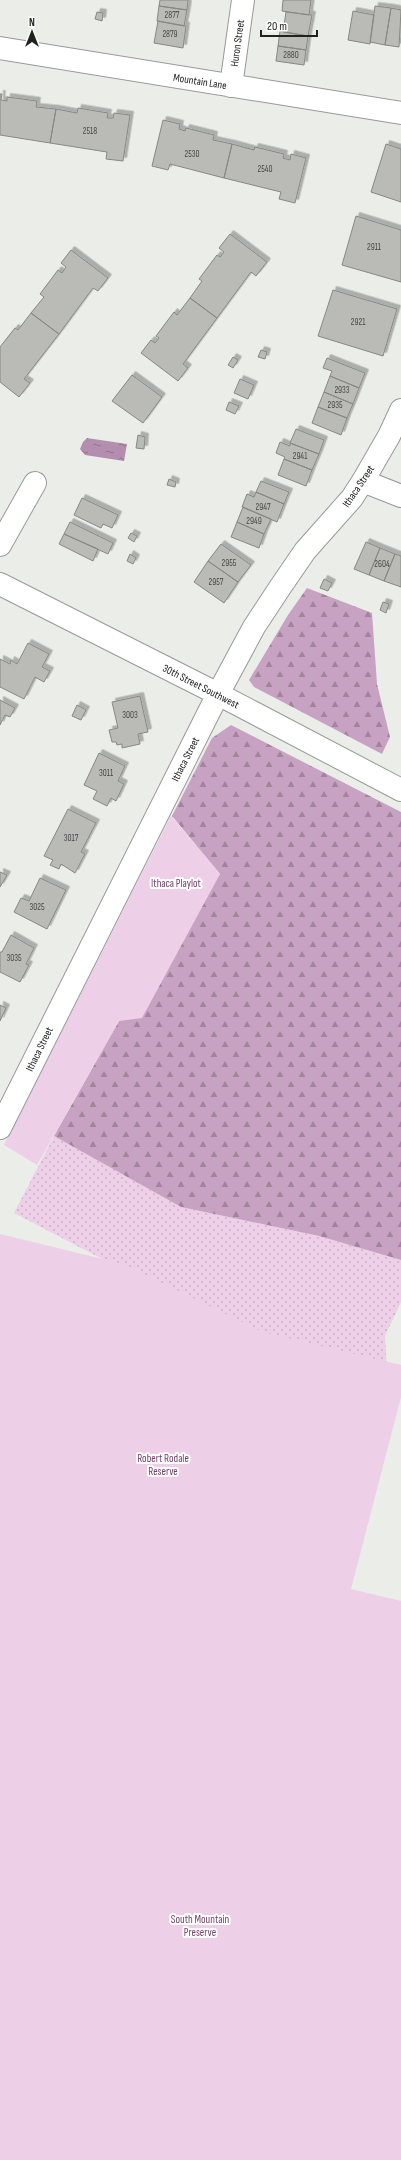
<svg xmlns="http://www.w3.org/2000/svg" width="401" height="2160" font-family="'Sofia Sans Condensed',sans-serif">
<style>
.grass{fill:url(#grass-dots)}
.forest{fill:url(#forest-firs)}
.green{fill:#edcfe8}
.water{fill:url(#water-ripples)}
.building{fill:#babbb7;stroke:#878884;filter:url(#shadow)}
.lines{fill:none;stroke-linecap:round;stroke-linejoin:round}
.minor-casing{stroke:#999a97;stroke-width:24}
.minor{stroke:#fff;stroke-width:22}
.labels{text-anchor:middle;stroke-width:4;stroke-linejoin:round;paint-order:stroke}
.number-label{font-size:9px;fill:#474846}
.street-label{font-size:11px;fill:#212220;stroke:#fff}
.park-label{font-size:11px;fill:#72406c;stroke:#fff}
</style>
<defs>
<pattern id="grass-dots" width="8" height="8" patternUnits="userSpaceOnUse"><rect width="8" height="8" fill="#edcfe8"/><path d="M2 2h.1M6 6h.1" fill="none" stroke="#cbb1c7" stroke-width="1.8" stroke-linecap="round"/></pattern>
<pattern id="forest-firs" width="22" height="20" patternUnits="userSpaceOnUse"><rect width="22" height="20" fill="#c8a2c2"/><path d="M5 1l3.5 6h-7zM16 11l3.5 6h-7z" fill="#a2849d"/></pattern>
<pattern id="water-ripples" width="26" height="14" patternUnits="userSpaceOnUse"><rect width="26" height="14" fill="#b38eae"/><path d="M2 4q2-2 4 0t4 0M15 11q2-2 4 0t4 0" fill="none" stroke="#91748d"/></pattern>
<filter id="shadow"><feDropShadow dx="3.5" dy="-3.5" stdDeviation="0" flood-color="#0004"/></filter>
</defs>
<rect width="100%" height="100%" fill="#ebede9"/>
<path class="grass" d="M 54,1136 L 181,1207 L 319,1236 L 401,1260 L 401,1302 L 385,1336 L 387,1369 L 401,1386 L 401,1398 L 289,1356 L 14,1213 Z"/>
<path class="forest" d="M 307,588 L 372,613 L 377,684 L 390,737 L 382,754 L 254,687 L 249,680 L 288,615 Z
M 231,725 L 401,812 L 401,1260 L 319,1236 L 181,1207 L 54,1136 L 119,1021 L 220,874 L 172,816 L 212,738 Z"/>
<path class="green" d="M 171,816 L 220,874 L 142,1018 L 119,1021 L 37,1165 L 4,1145 Z
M 0,1234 L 123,1264 L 263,1332 L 401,1365 L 401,1397 L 351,1589 L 401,1601 L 401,2160 L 0,2160 Z"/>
<path class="water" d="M 87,438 L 127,444 L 124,461 L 85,455 L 80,449 L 83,442 Z"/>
<path class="building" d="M 160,0 L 188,0 L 187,10 L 159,6 Z
M 283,0 L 311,0 L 309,15 L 282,11 Z
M 159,6 L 187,10 L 184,26 L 157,21 Z
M 375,6 L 391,8 L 385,45 L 370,42 Z
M 391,8 L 401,10 L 399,47 L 385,45 Z
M 353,11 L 374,15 L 370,44 L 348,40 Z
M 97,12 L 103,13 L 102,21 L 95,19 Z
M 286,12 L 312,15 L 308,36 L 283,32 Z
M 158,21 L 186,26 L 183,48 L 154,43 Z
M 280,31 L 308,36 L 306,50 L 278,46 Z
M 278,46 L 306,50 L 304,65 L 276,61 Z
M 0,94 L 2,94 L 1,100 L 7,101 L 7,97 L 37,101 L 36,107 L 56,109 L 50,143 L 0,135 Z
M 78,108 L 108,113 L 107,118 L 113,118 L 114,113 L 130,115 L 123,161 L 106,159 L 107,152 L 50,143 L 56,109 L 77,113 Z
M 163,120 L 180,124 L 179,129 L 185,131 L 186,128 L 214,135 L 213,140 L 232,144 L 224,178 L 170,164 L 168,170 L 152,166 Z
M 232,144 L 254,150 L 255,147 L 284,154 L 283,158 L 290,160 L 291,154 L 306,158 L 295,203 L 279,199 L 281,192 L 224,178 Z
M 386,144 L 401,149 L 401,202 L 371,192 Z
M 356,216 L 401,230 L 401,282 L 342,265 Z
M 230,234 L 267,262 L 256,276 L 251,272 L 217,318 L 190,298 L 202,281 L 199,279 L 217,255 L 220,257 L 224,252 L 219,248 Z
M 71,250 L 108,278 L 98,291 L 93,288 L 59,334 L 31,313 L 44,297 L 40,294 L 58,270 L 62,273 L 66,267 L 61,263 Z
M 333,290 L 397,309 L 383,356 L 318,336 Z
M 190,298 L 217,318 L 183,364 L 188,368 L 178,381 L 141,353 L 151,340 L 155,343 L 159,338 L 156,336 L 174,312 L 177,315 Z
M 31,313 L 59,334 L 24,379 L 30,383 L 19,397 L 0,382 L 0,347 L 15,328 L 18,330 Z
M 261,350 L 267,352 L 265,359 L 258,357 Z
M 233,357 L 238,360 L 233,368 L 228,365 Z
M 327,358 L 365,373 L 359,388 L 330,376 L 332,371 L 323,368 Z
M 132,375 L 162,397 L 143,423 L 112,401 Z
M 330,376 L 359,388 L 353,404 L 324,392 Z
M 240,379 L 254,385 L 248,399 L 234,393 Z
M 324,392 L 353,404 L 347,418 L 318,407 Z
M 229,402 L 239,406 L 235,414 L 226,410 Z
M 318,407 L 347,418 L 341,435 L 312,423 Z
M 296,429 L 324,440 L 319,454 L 290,443 Z
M 138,435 L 145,437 L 144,449 L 136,448 Z
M 280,442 L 290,446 L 290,443 L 319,454 L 312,470 L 284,459 L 285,457 L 276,453 Z
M 284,459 L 312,470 L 306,486 L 278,475 Z
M 169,479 L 176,482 L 175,487 L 167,485 Z
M 261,481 L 289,492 L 284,504 L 256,492 Z
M 256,492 L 284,504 L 277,522 L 242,507 L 247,494 L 254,497 Z
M 82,498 L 118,515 L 112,528 L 103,524 L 101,528 L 74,515 Z
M 243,507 L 271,519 L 264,534 L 237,522 Z
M 70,522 L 113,543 L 108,554 L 64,534 Z
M 237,522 L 264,534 L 259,548 L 231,537 Z
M 131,533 L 137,536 L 134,542 L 128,538 Z
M 64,534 L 98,549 L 93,561 L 59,544 Z
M 366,542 L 380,548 L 369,575 L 354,569 Z
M 221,544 L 251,565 L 238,582 L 208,561 Z
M 380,548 L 395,554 L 384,581 L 369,575 Z
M 130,554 L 136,558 L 133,564 L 127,561 Z
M 395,554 L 401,556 L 401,587 L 384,581 Z
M 208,561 L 238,582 L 224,603 L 194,582 Z
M 324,579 L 332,583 L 328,591 L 320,588 Z
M 383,602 L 389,604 L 386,613 L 380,610 Z
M 28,643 L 49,654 L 42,667 L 50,671 L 44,682 L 35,677 L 24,699 L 0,687 L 0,659 L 10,664 L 11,660 L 17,664 Z
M 140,696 L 148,732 L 138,734 L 140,744 L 122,748 L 122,744 L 117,745 L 116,742 L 112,742 L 109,730 L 118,728 L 112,702 Z
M 0,700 L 15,708 L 10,717 L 5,715 L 0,725 Z
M 77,705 L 86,710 L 81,720 L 72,716 Z
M 99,753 L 125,766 L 118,781 L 124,784 L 116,801 L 111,798 L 107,806 L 93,799 L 97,791 L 84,785 Z
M 68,809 L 96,823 L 81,852 L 85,854 L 75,873 L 61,864 L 59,869 L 50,865 L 53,860 L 44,856 Z
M 0,872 L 7,875 L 0,887 Z
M 40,878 L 66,890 L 47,929 L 14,912 L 21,898 L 29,901 Z
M 11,935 L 34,948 L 26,964 L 29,965 L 20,982 L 0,972 L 0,952 L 2,952 Z
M 0,1005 L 6,1008 L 0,1021 Z"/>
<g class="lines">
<g class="minor-casing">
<path id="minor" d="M 0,48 L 401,113
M 231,86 L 243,0
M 363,481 L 401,496
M 0,545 L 35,483
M 0,584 L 218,694 L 401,790
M 0,1128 L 218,694 L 254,627 L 281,586 L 305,551 L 352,498 L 363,481 L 389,436 L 401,410"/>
</g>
<use href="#minor" class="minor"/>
</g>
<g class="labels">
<g class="number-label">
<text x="172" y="18">2877</text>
<text x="170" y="37">2879</text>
<text x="291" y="58">2880</text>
<text x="90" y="134">2518</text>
<text x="192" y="157">2530</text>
<text x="265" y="172">2540</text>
<text x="374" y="250">2911</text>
<text x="358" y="325">2921</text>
<text x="342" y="393">2933</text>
<text x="335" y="408">2935</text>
<text x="300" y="459">2941</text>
<text x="263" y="510">2947</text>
<text x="254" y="524">2949</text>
<text x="229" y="566">2955</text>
<text x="382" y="567">2604</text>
<text x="216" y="585">2957</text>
<text x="130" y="718">3003</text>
<text x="106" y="776">3011</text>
<text x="71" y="841">3017</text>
<text x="37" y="910">3025</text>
<text x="14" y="961">3035</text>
</g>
<g class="street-label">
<text transform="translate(237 43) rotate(-82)" y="4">Huron Street</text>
<text transform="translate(200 81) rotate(9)" y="4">Mountain Lane</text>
<text transform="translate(358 486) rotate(-56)" y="4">Ithaca Street</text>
<text transform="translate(201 686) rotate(27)" y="4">30th Street Southwest</text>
<text transform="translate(185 759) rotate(-63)" y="4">Ithaca Street</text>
<text transform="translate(39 1049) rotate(-64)" y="4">Ithaca Street</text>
</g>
<g class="park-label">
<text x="176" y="887">Ithaca Playlot</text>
<text x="163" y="1462">Robert Rodale<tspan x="163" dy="13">Reserve</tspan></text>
<text x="200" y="1923">South Mountain<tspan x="200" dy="13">Preserve</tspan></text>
</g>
</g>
<g transform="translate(32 32)" stroke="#ffffff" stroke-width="3" paint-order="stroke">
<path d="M0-3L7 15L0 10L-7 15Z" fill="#212220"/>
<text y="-6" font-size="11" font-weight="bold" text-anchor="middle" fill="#212220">N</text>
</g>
<path d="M261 30v6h56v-6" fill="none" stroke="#212220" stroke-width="2"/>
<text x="267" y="30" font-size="12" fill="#212220" stroke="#ffffff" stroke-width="3" paint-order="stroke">20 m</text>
</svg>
